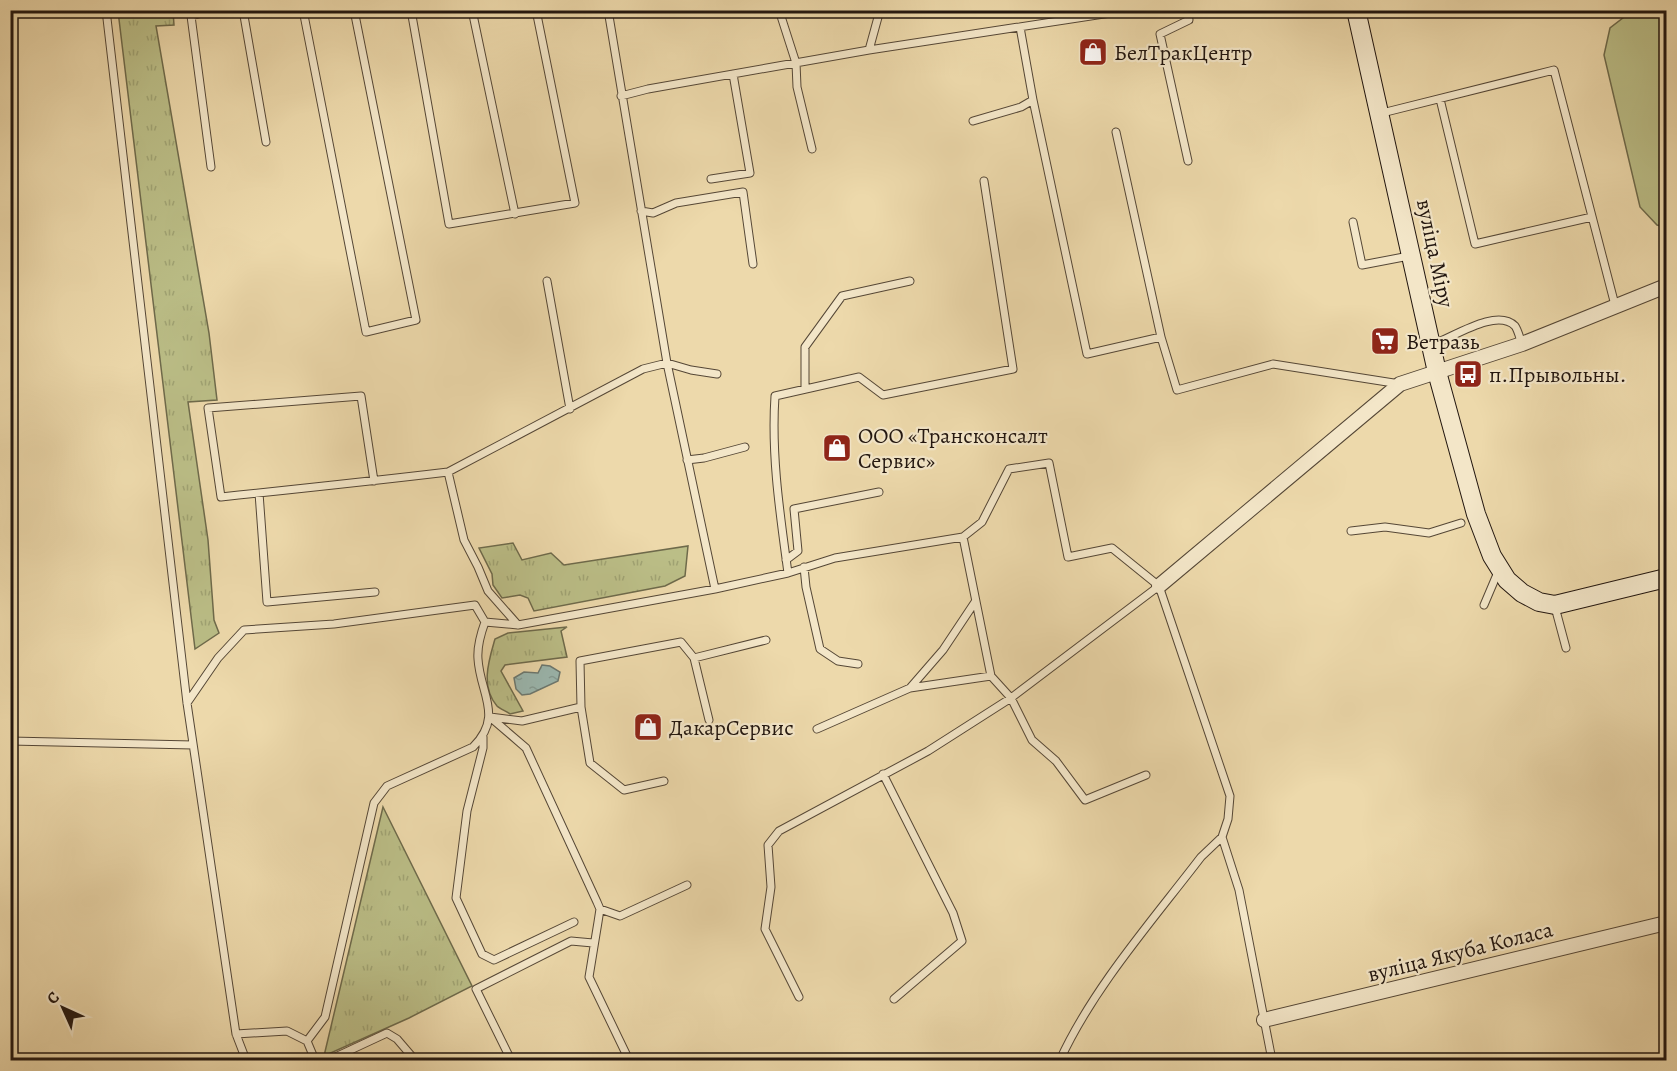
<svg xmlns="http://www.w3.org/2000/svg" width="1677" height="1071" font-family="Alegreya,serif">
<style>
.grass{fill:url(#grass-tufts);stroke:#6e6a4b;stroke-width:1.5}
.pitch{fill:#bbbe87;stroke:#6e6a4b;stroke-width:1.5}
.water{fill:url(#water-ripples);stroke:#6b7871;stroke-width:1.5}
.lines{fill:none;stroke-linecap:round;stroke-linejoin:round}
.lane-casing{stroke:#554736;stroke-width:9}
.street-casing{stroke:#554736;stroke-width:16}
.secondary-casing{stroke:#22160f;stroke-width:20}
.lane{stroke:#f3e6c8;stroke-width:7}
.street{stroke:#f3e6c8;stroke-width:14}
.secondary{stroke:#f3e6c8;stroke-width:18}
.labels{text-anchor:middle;stroke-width:4.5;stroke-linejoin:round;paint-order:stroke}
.poi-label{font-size:22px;fill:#22160f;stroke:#f3e6c8;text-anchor:start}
.street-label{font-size:22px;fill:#22160f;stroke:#f3e6c8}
</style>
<defs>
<pattern id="grass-tufts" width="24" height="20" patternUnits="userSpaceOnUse" patternTransform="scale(1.5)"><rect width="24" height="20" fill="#bbbe87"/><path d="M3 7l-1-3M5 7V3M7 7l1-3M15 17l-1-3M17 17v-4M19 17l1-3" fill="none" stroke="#a0a373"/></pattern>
<pattern id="water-ripples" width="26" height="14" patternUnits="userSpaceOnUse" patternTransform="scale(1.5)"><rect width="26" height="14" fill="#9bb9b2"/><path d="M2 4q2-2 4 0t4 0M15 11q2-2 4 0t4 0" fill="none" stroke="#859e98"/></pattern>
</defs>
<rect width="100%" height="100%" fill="#edd9ab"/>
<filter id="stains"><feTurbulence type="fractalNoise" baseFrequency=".00333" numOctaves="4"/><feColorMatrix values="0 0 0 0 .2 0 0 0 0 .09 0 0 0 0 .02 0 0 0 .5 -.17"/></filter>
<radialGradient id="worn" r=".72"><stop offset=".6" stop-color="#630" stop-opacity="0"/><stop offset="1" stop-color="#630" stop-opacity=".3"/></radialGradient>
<path class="grass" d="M 118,11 L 173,11 L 174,25 L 156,26 L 209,333 L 217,400 L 188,402 L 208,540 L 214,620 L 219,633 L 195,649 Z
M 513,543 L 522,560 L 551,553 L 564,565 L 688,546 L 685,576 L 665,586 L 534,611 L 528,598 L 520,595 L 502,598 L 493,585 L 492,574 L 479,548 Z
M 567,627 L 561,631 L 567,657 L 505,665 L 501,671 L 523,711 L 510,714 C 506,711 500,709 497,706 C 480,686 489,660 495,639 L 508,633 Z
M 383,807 L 472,986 L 409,1018 L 324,1056 Z"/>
<path class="pitch" d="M 1632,11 L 1666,11 L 1666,227 L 1657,225 L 1640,207 L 1604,55 L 1610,28 Z"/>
<path class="water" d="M 542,665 L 550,666 L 560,672 L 558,681 L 530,694 L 522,695 L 516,689 L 514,678 L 524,672 L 538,673 Z"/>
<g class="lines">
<g class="lane-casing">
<path id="lane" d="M 106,10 L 187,703 L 236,1034 L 246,1060
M 243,10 L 266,142
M 303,10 L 366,332 L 416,320 L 354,10
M 411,10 L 449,224 L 575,203 L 536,10
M 472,10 L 515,214
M 608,10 L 667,363 L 715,589
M 779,10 L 796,63 L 797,87 L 812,149
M 869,50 L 880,10
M 621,96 L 648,89 L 869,50 L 1130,10
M 1440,99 L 1475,244 L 1592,217
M 1033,100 L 1087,354 L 1161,337 L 1116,132
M 1382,113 L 1554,70 L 1615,305
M 973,121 L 1021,107 L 1033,100 L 1020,27
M 1188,161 L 1160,34 L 1189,20 L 1188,10
M 211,167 L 191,16 L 213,10
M 711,179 L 750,173 L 733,74
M 641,211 L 653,213 L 676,203 L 743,192 L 753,264
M 1353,222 L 1362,265 L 1409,256
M 547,281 L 570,409
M 1161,337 L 1177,390 L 1273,364 L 1400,384
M 1431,345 C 1451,339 1496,307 1515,326 C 1518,330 1520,339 1522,344
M 805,389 L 805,347 L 842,296 L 910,281
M 687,460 L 704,458 L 745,447
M 448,472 L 643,369 L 667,363 L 691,370 L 717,374
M 374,481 L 361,396 L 208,408 L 221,497 C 297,489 373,481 448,472 L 464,540 L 478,567 L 488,591 L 518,625
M 259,493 L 267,602 L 375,592
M 1351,531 L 1385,527 L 1429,533 L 1461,523
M 963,537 L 991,676
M 786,560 L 798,551 L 794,509 L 879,492
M 804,567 L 806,587 L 820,649 L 838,661 L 858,664
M 788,573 C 780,514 771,455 775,396 L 859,377 L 883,395 L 1013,369 L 984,181
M 1484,605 L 1498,572
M 1555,607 L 1566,648
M 694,658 L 709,720
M 910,688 L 943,650 L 975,602
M 187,703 L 218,658 L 244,630 L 334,624 L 475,605 L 485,622
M 581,707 L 590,763 L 624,790 L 664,781
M 490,717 L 526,748 L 597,902 L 600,909 L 598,922 L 589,977 L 629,1060
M 490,717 L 522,721 L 581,707 L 580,661 L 681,642 L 694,658 L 766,640
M 817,729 L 910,688 L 991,676 L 1011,698 L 1032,740 L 1056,761 L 1085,800 L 1146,775
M 483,737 L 483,748 L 467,811 L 456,898 L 482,954 L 494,960 L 574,922
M 10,741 L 193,745
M 883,774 L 953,913 L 962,941 L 894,999
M 1222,837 L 1239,890 L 1272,1060
M 600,909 L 620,916 L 687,885
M 799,997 L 765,929 L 771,887 L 768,845 L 779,831 L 928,751 L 1011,698 L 1159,586
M 236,1034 L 287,1031 L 307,1041
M 315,1060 L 307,1041 L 325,1017 L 374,803 L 387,786 L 473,747 C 504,716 480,694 478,659 C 477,647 481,633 485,622 L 518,625 L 715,589 L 788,573 L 835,558 L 963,537 L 982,522 L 1009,469 L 1049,463 L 1068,557 L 1112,548 L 1159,586 L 1230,796 L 1228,819 L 1222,837 L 1201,857 C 1152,921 1093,988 1060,1060
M 329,1060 L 387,1033 L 397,1039 L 415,1060
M 511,1060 L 476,989 L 571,941 L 593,943"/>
</g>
<g class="street-casing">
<path id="street" d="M 1159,586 L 1400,384 L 1522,344 L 1666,286
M 1264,1020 L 1666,923"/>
</g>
<g class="secondary-casing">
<path id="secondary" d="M 1356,10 L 1437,372 L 1476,514 L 1492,556 L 1507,580 L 1522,593 L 1539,602 L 1555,605 L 1666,578"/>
</g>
<use href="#lane" class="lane"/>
<use href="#street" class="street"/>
<use href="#secondary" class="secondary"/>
</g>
<defs>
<g id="shop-square" transform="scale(1.5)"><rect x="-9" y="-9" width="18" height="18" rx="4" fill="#8f2418" stroke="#f3e6c8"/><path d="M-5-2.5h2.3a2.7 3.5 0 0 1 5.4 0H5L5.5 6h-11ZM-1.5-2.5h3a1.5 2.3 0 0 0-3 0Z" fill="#fff"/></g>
<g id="supermarket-square" transform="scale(1.5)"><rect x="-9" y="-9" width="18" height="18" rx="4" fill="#8f2418" stroke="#f3e6c8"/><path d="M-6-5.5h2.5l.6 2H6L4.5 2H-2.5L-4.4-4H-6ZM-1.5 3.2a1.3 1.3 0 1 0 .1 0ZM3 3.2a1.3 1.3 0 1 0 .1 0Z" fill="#fff"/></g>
<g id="bus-square" transform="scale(1.5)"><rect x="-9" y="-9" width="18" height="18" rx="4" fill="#8f2418" stroke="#f3e6c8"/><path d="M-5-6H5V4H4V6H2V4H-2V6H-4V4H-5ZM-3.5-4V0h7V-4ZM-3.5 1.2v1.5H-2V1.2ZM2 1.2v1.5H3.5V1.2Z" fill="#fff"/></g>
</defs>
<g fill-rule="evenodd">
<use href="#shop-square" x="1093" y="52"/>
<use href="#supermarket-square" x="1385" y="341"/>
<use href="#bus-square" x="1468" y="374"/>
<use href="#shop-square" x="837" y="448"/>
<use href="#shop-square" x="648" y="727"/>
</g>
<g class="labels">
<g class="poi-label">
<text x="1114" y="60">БелТракЦентр</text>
<text x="1406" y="349">Ветразь</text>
<text x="1489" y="382">п.Прывольны.</text>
<text x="858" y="443">ООО «Трансконсалт<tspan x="858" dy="25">Сервис»</tspan></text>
<text x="669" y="735">ДакарСервис</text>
</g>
<g class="street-label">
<text transform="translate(1436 253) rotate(78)" y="8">вуліца Міру</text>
<text transform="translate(1460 951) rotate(-14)" y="8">вуліца Якуба Коласа</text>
</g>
</g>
<rect width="1677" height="1071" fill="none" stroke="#edd9ab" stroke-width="36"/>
<rect x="12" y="12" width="1653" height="1047" fill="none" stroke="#22160f" stroke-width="3"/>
<rect x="18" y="18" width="1641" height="1035" fill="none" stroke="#22160f" stroke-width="1.5"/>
<g transform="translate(63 1008) rotate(315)" stroke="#f3e6c8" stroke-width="4.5" paint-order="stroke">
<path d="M0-4.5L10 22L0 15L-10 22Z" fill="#22160f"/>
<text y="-9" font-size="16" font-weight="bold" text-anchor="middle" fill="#22160f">С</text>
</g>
<rect width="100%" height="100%" filter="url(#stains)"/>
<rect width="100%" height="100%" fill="url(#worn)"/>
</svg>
